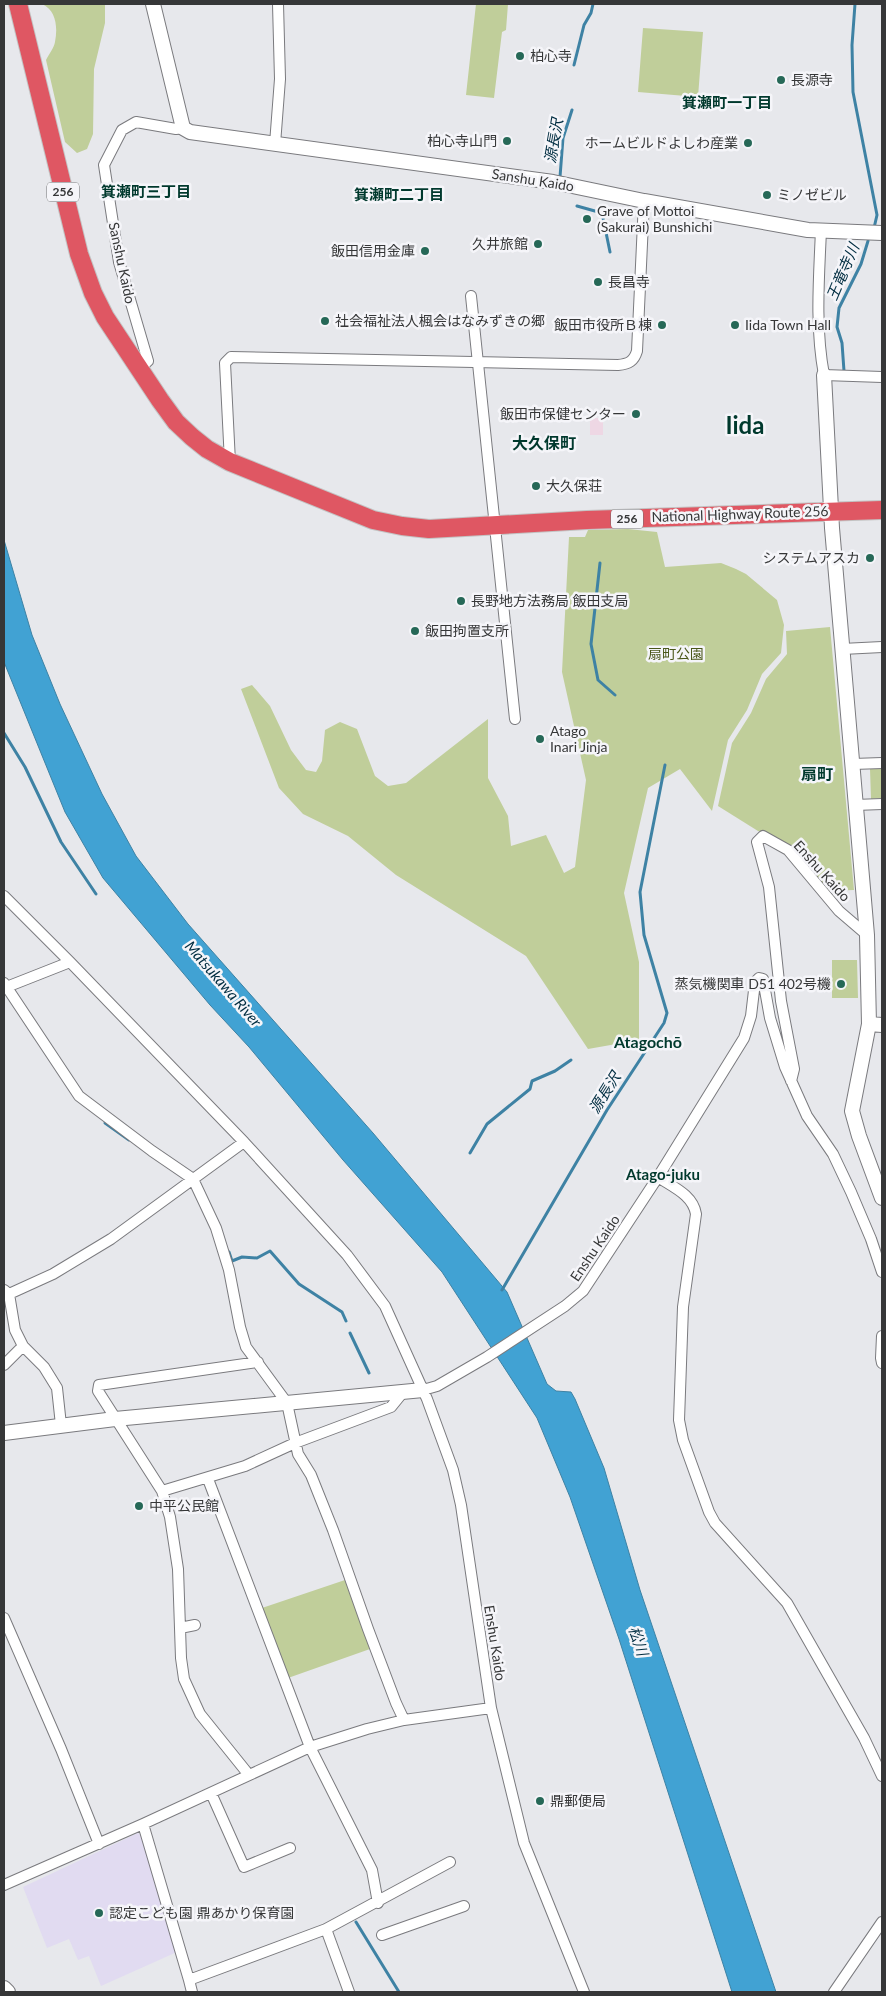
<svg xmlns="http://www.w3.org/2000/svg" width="886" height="1996" font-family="Lato,'Noto Sans JP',sans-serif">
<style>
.industrial{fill:#eed7e4}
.education{fill:#e1dbf1}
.green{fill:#c0ce9a}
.water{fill:#41a2d3;stroke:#3e82a4}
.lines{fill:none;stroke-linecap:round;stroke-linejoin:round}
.stream{stroke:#3e82a4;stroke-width:3}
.street-casing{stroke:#7a7a7e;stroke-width:12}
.secondary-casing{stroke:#7a7a7e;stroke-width:16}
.highway-casing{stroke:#c3c3c3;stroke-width:20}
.street{stroke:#fff;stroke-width:10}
.secondary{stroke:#fff;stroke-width:14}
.highway{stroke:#df5763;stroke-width:18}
.poi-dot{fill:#266857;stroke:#f5f5f9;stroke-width:2}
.labels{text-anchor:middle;stroke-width:5;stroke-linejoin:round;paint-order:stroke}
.shield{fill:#f5f5f9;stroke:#6f7072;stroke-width:1}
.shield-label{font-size:12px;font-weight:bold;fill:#363738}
.poi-label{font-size:14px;fill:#363738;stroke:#f5f5f9;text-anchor:start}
.street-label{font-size:14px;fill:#363738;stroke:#f5f5f9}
.park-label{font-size:14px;fill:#4a5719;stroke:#f5f5f9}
.neighbourhood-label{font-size:15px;font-weight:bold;fill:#00392d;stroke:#f5f5f9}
.water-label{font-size:15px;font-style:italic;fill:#012d41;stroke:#f5f5f9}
.quarter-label{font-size:16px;font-weight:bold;fill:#00392d;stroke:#f5f5f9}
.town-label{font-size:24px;font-weight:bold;fill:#00392d;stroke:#f5f5f9}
</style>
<rect width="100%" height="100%" fill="#e7e8ec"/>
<path class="industrial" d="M 590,418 L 603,418 L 603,435 L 590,435 Z"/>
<path class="education" d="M 138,1833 L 142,1837 L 177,1952 L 101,1986 L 89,1956 L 78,1960 L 69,1939 L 47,1948 L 23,1887 Z"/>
<path class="green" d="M 42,4 L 105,5 L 105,23 L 94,69 L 93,134 L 87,149 L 77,153 L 65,142 L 46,60 C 49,54 54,48 55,42 C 58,27 56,10 42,4 Z
M 476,4 L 508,4 L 506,30 L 502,32 L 494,98 L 466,95 Z
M 643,28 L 703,32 L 698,97 L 638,92 Z
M 628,529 L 657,532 L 665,567 L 721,563 L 736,569 L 746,574 L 777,600 L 784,625 L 781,653 L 762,674 L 747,710 L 728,740 L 712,811 L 680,769 L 648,788 L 624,893 L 639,962 L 639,1040 L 588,1049 L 526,956 L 396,875 L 348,836 L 303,814 L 279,788 L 241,689 L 252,685 L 270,706 L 291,750 L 306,770 L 316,772 L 322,761 L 325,730 L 340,722 L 357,729 L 375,776 L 388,786 L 406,783 L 488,719 L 488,778 L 508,816 L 511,846 L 546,835 L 564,873 L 575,867 L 586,780 L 562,672 L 569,537 L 585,537 L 588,530 Z
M 830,627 L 854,890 L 828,891 L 799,855 L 778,838 L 758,831 L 718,806 L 732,743 L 751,713 L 766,679 L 787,654 L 786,631 Z
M 870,769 L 882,769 L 882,798 L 871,799 Z
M 832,960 L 857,960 L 858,998 L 832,998 Z
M 345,1580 L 370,1649 L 288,1678 L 262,1608 Z"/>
<path class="water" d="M 4,540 L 32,635 L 60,704 L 102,794 L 136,856 L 188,924 L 373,1133 L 507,1292 L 547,1384 L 556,1391 L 571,1392 L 575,1399 L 604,1468 L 640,1590 L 776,1992 L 732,1992 L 619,1639 L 570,1497 L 537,1418 L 442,1272 L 343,1160 L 249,1047 L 210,1005 L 103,878 L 65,812 L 4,662 Z"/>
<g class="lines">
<path class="stream" d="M 855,4 L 852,45 L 853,92 L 877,215 L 874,228
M 574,65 L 584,25 L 591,13 L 593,4
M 560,177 L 563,138 L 572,110
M 577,206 L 602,213 L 610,252
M 844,371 L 842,343 L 837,327 L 839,308 L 861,264 L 868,241
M 600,563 L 591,644 L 598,680 L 615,695
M 4,733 L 25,767 L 61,842 L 96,894
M 105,1123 L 129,1140
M 470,1153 L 487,1124 L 530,1089 L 532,1081 L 555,1071 L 571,1060
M 229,1252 L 232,1261 L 242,1257 L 257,1258 L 270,1251 L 299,1284 L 342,1312 L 346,1321
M 502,1290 L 607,1110 L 664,1023 L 667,1013 L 644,935 L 640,892 L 665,765
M 350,1333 L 369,1373
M 356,1922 L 399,1992"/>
<g class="street-casing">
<path id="street" d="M 275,144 L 280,79 L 278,4
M 821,230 C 819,278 815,327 824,375 L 882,377
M 471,296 L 515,719
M 139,369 L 148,361 L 119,262 L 104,165 L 122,130 L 136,122 L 176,129 L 183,128
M 230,462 L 225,363 L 231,357 L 618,365 C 629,364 634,361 637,351 L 644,201
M 842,649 L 882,647
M 853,764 L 882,763
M 855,805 L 882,804
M 4,896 L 70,962 L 244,1142 L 347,1255 L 385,1306 L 427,1399 L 453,1470 L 461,1505 L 491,1708 L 524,1843 L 584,1992
M 4,983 L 79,1096 L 152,1151 L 193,1179 L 216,1228 L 229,1270 L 240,1327 L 246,1347 L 287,1403 L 298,1454 L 311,1475 L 333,1530 L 368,1629 L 396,1703 L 404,1720
M 4,988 L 70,962
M 791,1081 L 794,1069 L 781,1001 L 769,887 L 757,842 L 763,836 L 788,850 L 839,911 L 867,935
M 658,1177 C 673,1187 693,1195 696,1214 L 683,1307 L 679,1420 L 683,1440 L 709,1512 L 715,1523 L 787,1603 L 864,1738 L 882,1776
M 4,1290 L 9,1294 L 15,1330 L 23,1346 L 44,1367 L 57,1388 L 61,1425
M 9,1294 L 53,1274 L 111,1239 L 244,1142
M 882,1336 L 881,1358 L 882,1363
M 4,1365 L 23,1346
M 423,1390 L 437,1386 L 487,1357 L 565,1306 L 583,1291 L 658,1177 L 744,1038 L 751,1016 L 755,982 L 759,978 L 763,979 L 770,1018 L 785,1067 L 807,1116 L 833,1154 L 851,1192 L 871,1239 L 882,1272
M 208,1479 L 310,1747 L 372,1870 L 378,1903
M 162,1491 L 245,1466 L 295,1443 L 391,1407 L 404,1391
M 4,1618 L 61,1749 L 99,1844
M 180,1628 L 195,1625
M 249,1775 L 200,1714 L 184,1679 L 181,1658 L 178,1569 L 170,1517 L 162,1491 L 98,1391 L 99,1385 L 258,1362
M 211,1793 L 244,1867 L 290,1848
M 143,1824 L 189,1980 L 326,1929 L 450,1862
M 4,1885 L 143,1824 L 310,1747 L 367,1729 L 404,1720 L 491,1708
M 326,1929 L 349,1992
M 382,1935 L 464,1906
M 189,1980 L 192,1992
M 834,1992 L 882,1922"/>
</g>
<g class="secondary-casing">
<path id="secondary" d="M 153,4 L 183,128 L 190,132 L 553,182 L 644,201 L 808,230 L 882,233
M 824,375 L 832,528 L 867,935 L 869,1024 L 852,1111 L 859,1136 L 882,1198
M 869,1024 L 882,1025
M 4,1433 L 115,1419 L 423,1390
M 4,1988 L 8,1992"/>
</g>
<g class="highway-casing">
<path id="highway" d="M 18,4 L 79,254 L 93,293 L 105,317 L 160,400 L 176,422 L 192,437 L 207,449 L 230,462 L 373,520 L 402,526 L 429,529 L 587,520 L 882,510"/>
</g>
<use href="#street" class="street"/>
<use href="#secondary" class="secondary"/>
<use href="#highway" class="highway"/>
</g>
<g class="poi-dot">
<circle cx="520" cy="56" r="5"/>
<circle cx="781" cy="80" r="5"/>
<circle cx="507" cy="141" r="5"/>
<circle cx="748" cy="143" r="5"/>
<circle cx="767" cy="195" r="5"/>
<circle cx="587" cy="219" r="5"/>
<circle cx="538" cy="244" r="5"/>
<circle cx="425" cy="251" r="5"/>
<circle cx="598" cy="282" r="5"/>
<circle cx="325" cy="321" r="5"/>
<circle cx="662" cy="325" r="5"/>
<circle cx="735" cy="325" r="5"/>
<circle cx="636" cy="414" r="5"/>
<circle cx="536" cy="486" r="5"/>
<circle cx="870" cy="558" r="5"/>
<circle cx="461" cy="601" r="5"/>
<circle cx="415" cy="631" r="5"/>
<circle cx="540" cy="739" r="5"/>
<circle cx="841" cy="984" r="5"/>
<circle cx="139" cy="1506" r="5"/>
<circle cx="540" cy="1801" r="5"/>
<circle cx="99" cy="1913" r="5"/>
</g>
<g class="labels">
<g class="shield">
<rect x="47" y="182.5" width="32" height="19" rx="4"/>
<rect x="611" y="509.5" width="32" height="19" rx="4"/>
</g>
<g class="shield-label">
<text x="63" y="196">256</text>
<text x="627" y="523">256</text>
</g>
<g class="poi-label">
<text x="530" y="61">柏心寺</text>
<text x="791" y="85">長源寺</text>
<text x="497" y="146" text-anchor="end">柏心寺山門</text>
<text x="738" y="148" text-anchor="end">ホームビルドよしわ産業</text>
<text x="777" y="200">ミノゼビル</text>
<text x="597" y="216">Grave of Mottoi<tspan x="597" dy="16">(Sakurai) Bunshichi</tspan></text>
<text x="528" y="249" text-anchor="end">久井旅館</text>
<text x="415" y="256" text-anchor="end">飯田信用金庫</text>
<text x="608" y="287">長昌寺</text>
<text x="335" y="326">社会福祉法人楓会はなみずきの郷</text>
<text x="652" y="330" text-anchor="end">飯田市役所Ｂ棟</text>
<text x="745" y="330">Iida Town Hall</text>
<text x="626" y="419" text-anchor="end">飯田市保健センター</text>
<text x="546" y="491">大久保荘</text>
<text x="860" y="563" text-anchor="end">システムアスカ</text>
<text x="471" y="606">長野地方法務局 飯田支局</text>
<text x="425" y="636">飯田拘置支所</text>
<text x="550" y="736">Atago<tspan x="550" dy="16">Inari Jinja</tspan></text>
<text x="831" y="989" text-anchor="end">蒸気機関車 D51 402号機</text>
<text x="149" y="1511">中平公民館</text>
<text x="550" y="1806">鼎郵便局</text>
<text x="109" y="1918">認定こども園 鼎あかり保育園</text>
</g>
<g class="street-label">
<text transform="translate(533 180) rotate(9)" y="5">Sanshu Kaido</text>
<text transform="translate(122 263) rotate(78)" y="5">Sanshu Kaido</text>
<text transform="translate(740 514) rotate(-2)" y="5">National Highway Route 256</text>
<text transform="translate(822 871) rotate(48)" y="5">Enshu Kaido</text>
<text transform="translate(595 1248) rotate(-56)" y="5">Enshu Kaido</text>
<text transform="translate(495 1643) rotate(81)" y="5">Enshu Kaido</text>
</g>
<g class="park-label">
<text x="676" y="659">扇町公園</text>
</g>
<g class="neighbourhood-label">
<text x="727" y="108">箕瀬町一丁目</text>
<text x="146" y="197">箕瀬町三丁目</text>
<text x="399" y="200">箕瀬町二丁目</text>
<text x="663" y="1180">Atago-juku</text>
</g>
<g class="water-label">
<text transform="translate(554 141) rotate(-80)" y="5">源長沢</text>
<text transform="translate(843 272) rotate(-67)" y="5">王竜寺川</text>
<text transform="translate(223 984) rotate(49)" y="5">Matsukawa River</text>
<text transform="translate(605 1093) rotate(-58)" y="5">源長沢</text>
<text transform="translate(638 1641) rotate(71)" y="5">松川</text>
</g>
<g class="quarter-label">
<text x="544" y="449">大久保町</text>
<text x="817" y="780">扇町</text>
<text x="648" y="1048">Atagochō</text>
</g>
<g class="town-label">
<text x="745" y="434">Iida</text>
</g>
</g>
<rect width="886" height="1996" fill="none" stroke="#363738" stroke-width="10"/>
</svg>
